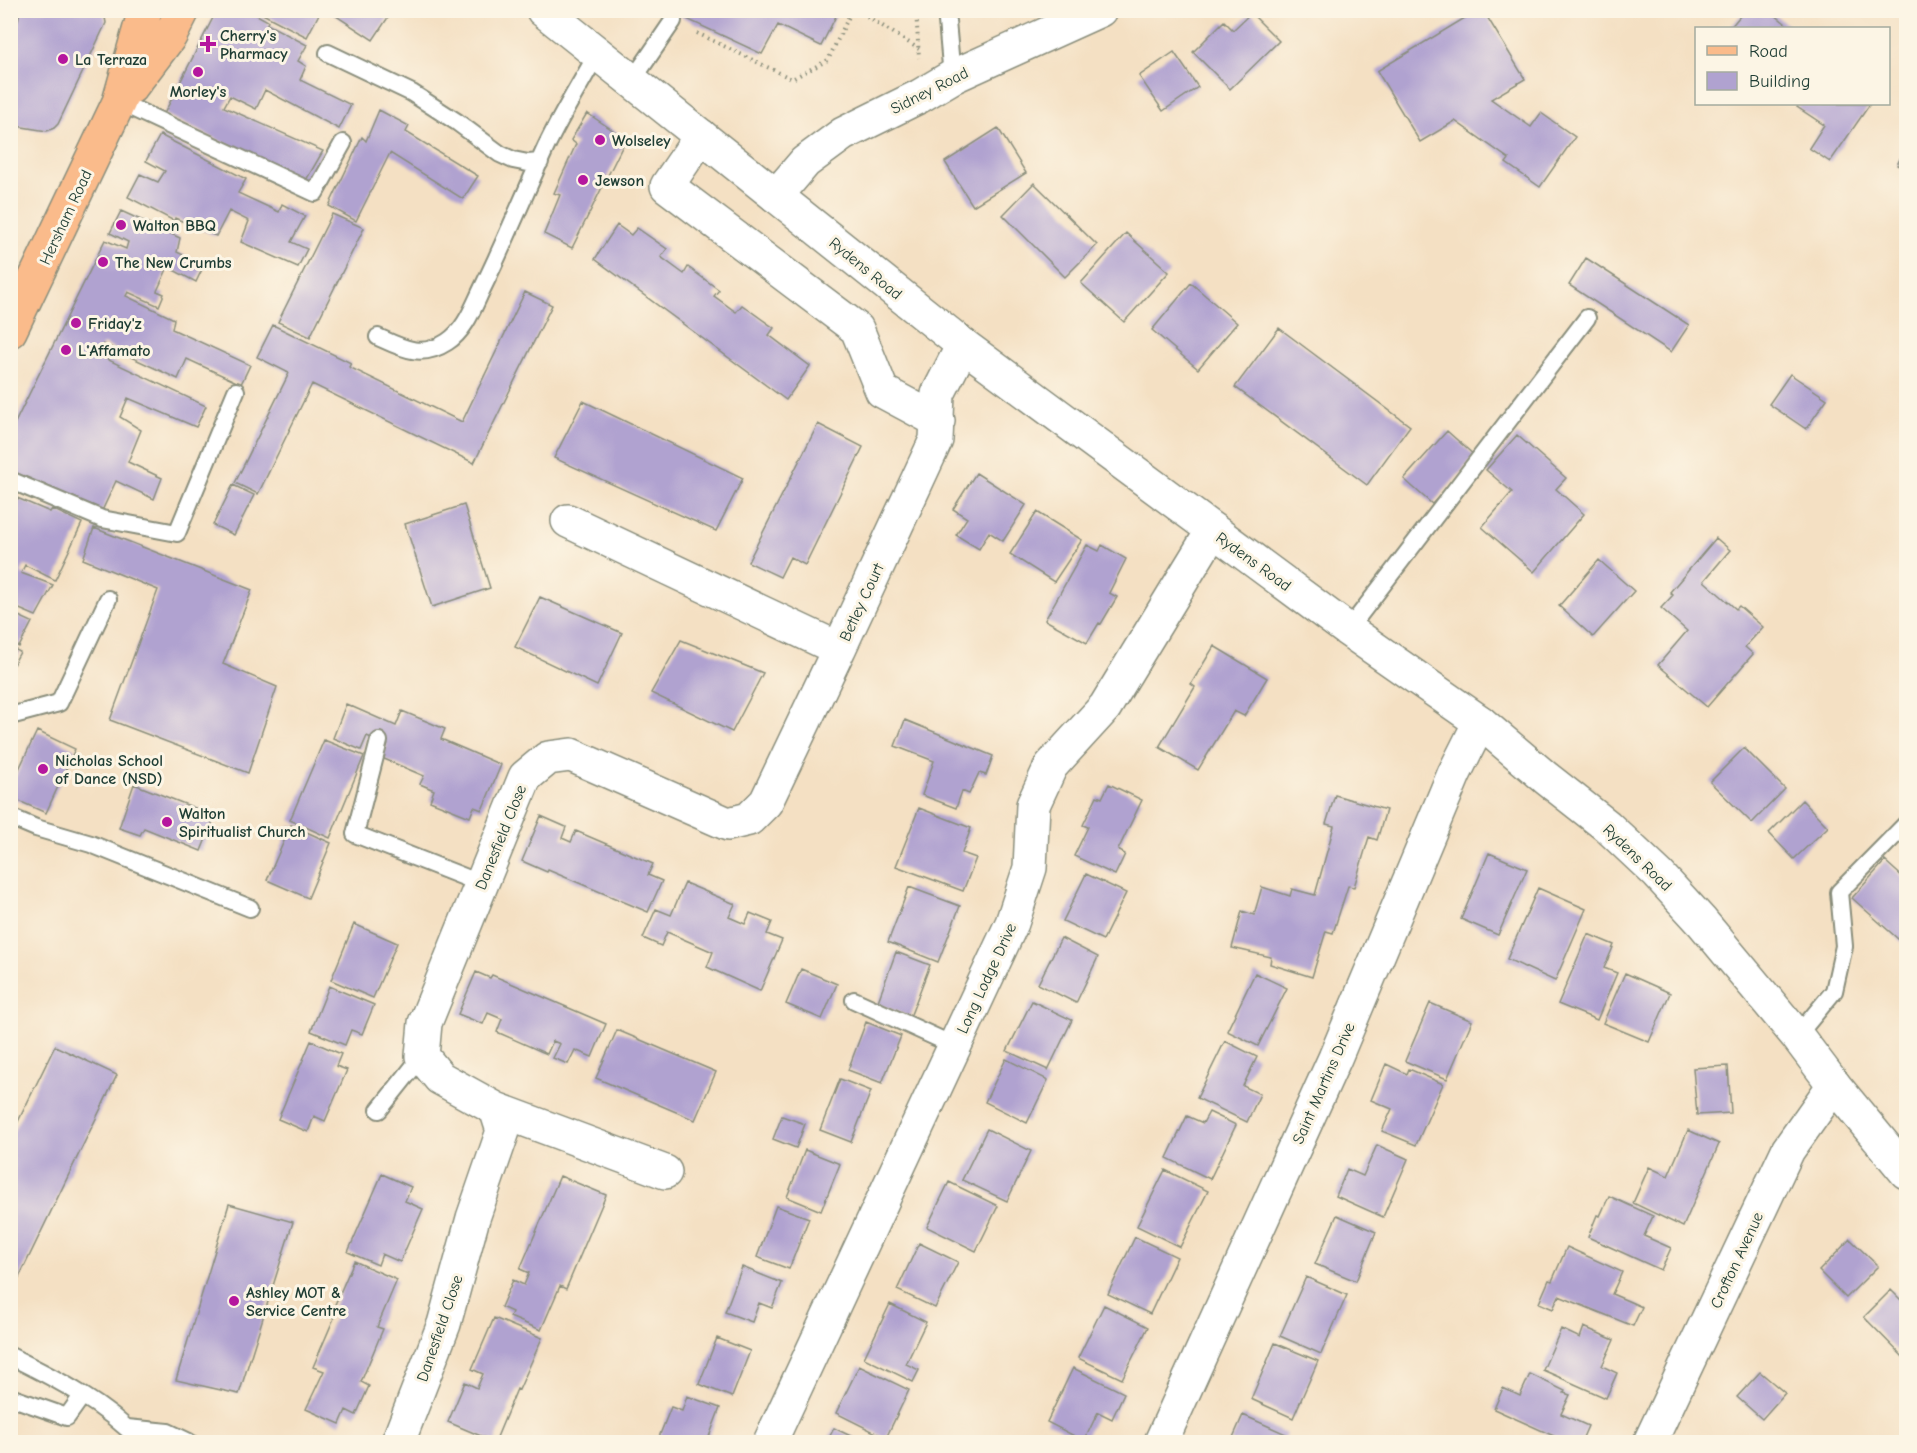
<svg xmlns="http://www.w3.org/2000/svg" width="1917" height="1453" font-family="'Comic Neue',sans-serif">
<style>
.building{fill:#b0a2d0}
.lines{fill:none;stroke-linecap:round;stroke-linejoin:round}
.service-casing{stroke:#8a8e7c;stroke-width:20}
.minor-casing{stroke:#8a8e7c;stroke-width:36}
.tertiary-casing{stroke:#8a8e7c;stroke-width:36}
.primary-casing{stroke:#8a8e7c;stroke-width:36}
.path{stroke:#8a8e7c;stroke-width:4;stroke-dasharray:1.5 4.5;stroke-linecap:butt}
.service{stroke:#fff;stroke-width:16}
.minor{stroke:#fff;stroke-width:33}
.tertiary{stroke:#fff;stroke-width:33}
.primary{stroke:#fabb8b;stroke-width:33}
.poi-dot{fill:#b5179e;stroke:#fcf5e5;stroke-width:2}
.labels{text-anchor:middle;stroke-width:6;stroke-linejoin:round;paint-order:stroke}
.poi-label{font-size:16px;font-weight:bold;fill:#1f3d34;stroke:#fcf5e5;text-anchor:start}
.street-label{font-size:16px;fill:#1f3d34;stroke:#fcf5e5}
</style>
<rect width="100%" height="100%" fill="#fcf5e5"/>
<filter id="ink" filterUnits="userSpaceOnUse"><feTurbulence type="fractalNoise" baseFrequency=".0167" numOctaves="2"/><feDisplacementMap in="SourceGraphic" scale="12" xChannelSelector="R" yChannelSelector="G"/><feConvolveMatrix kernelMatrix="1 2 1 2 8 2 1 2 1" color-interpolation-filters="sRGB"/></filter>
<filter id="wash" filterUnits="userSpaceOnUse"><feTurbulence type="fractalNoise" baseFrequency=".008" numOctaves="4" result="noise"/><feDisplacementMap in="SourceGraphic" scale="24" xChannelSelector="R" yChannelSelector="G"/><feGaussianBlur stdDeviation="1.35" result="paint"/><feColorMatrix in="noise" values="0 0 0 0 0 0 0 0 0 0 0 0 0 0 0 0 0 1.4 0 .05"/><feComposite in="paint" operator="in"/></filter>
<g filter="url(#wash)">
<rect width="100%" height="100%" fill="#f4e0c3"/>
<g id="blocks">
<path class="building" d="M 20,10 L 99,10 L 104,12 L 106,23 L 58,124 L 54,128 L 47,131 L 10,125 L 10,20 L 18,21 Z
M 217,10 L 248,10 L 268,21 L 267,24 L 307,45 L 298,61 L 306,66 L 300,80 L 351,105 L 339,129 L 265,90 L 256,109 L 230,96 L 224,107 L 323,151 L 305,182 L 164,114 Z
M 255,10 L 321,10 L 307,37 Z
M 327,10 L 393,10 L 373,40 Z
M 678,10 L 839,10 L 821,46 L 778,25 L 762,54 L 676,14 Z
M 1478,10 L 1483,10 L 1525,79 L 1491,99 L 1531,127 L 1541,113 L 1575,137 L 1540,187 L 1506,163 L 1509,159 L 1455,121 L 1420,142 L 1377,71 Z
M 1745,10 L 1769,10 L 1791,28 L 1730,28 Z
M 1251,13 L 1279,41 L 1230,89 L 1193,52 L 1224,21 L 1233,30 Z
M 1174,52 L 1198,87 L 1163,111 L 1139,76 Z
M 1799,104 L 1870,104 L 1830,162 L 1809,148 L 1824,125 L 1797,107 Z
M 379,110 L 409,126 L 406,132 L 478,176 L 463,199 L 390,153 L 356,221 L 329,206 L 362,137 L 366,141 Z
M 587,113 L 626,139 L 572,248 L 544,234 L 560,195 L 554,193 L 576,144 L 571,140 Z
M 998,128 L 1026,173 L 973,206 L 945,162 Z
M 160,135 L 246,179 L 238,193 L 279,212 L 282,204 L 305,216 L 291,242 L 307,249 L 298,267 L 241,242 L 249,221 L 229,211 L 216,236 L 175,218 L 174,221 L 128,197 L 140,174 L 158,182 L 165,171 L 146,161 Z
M 1906,147 L 1906,170 L 1897,165 Z
M 1034,183 L 1097,245 L 1065,277 L 1003,215 Z
M 121,211 L 180,238 L 177,252 L 204,265 L 196,282 L 168,267 L 157,291 L 164,294 L 159,306 L 128,292 L 126,296 L 174,319 L 172,329 L 250,365 L 241,384 L 187,359 L 178,379 L 103,344 L 98,355 L 206,406 L 196,427 L 128,398 L 120,417 L 141,430 L 128,462 L 162,478 L 154,499 L 116,481 L 101,513 L 10,472 L 10,433 L 105,240 L 126,249 L 128,242 L 110,233 Z
M 332,214 L 364,228 L 310,337 L 278,322 Z
M 617,225 L 631,235 L 637,228 L 667,249 L 661,257 L 684,274 L 688,267 L 719,290 L 714,296 L 736,312 L 742,305 L 774,328 L 769,335 L 810,366 L 786,400 L 595,259 Z
M 1126,233 L 1169,272 L 1124,322 L 1081,283 Z
M 1586,258 L 1689,325 L 1671,352 L 1569,285 Z
M 1191,283 L 1237,323 L 1198,369 L 1152,330 Z
M 525,292 L 552,305 L 474,463 L 312,384 L 258,494 L 235,483 L 289,373 L 257,357 L 273,325 L 351,363 L 349,367 L 462,422 Z
M 1279,328 L 1410,426 L 1367,485 L 1235,387 Z
M 1790,374 L 1827,399 L 1806,429 L 1769,404 Z
M 583,401 L 743,478 L 716,531 L 554,458 Z
M 818,424 L 863,447 L 805,565 L 790,557 L 780,577 L 748,562 Z
M 1447,431 L 1475,456 L 1432,504 L 1404,479 Z
M 1517,435 L 1566,478 L 1556,489 L 1584,514 L 1534,572 L 1482,527 L 1512,492 L 1486,470 Z
M 976,473 L 1026,505 L 1003,541 L 989,532 L 979,549 L 956,535 L 967,518 L 953,509 Z
M 233,485 L 254,495 L 234,535 L 213,525 Z
M 10,495 L 50,512 L 52,509 L 82,523 L 55,580 L 25,565 L 21,573 L 53,585 L 36,616 L 10,605 Z
M 464,505 L 490,588 L 432,607 L 405,524 Z
M 1037,512 L 1082,540 L 1054,582 L 1010,554 Z
M 94,528 L 252,590 L 223,664 L 277,687 L 248,773 L 110,720 L 158,590 L 83,559 Z
M 1716,538 L 1730,550 L 1704,581 L 1736,609 L 1739,606 L 1763,627 L 1745,647 L 1753,654 L 1707,707 L 1658,665 L 1687,631 L 1661,608 L 1673,595 L 1670,592 Z
M 1087,545 L 1099,551 L 1102,545 L 1126,559 L 1109,593 L 1117,597 L 1101,624 L 1099,623 L 1087,643 L 1045,620 Z
M 1599,560 L 1634,591 L 1593,637 L 1559,606 Z
M 540,597 L 622,633 L 597,686 L 515,647 Z
M 10,612 L 32,622 L 19,647 L 10,642 Z
M 681,640 L 763,673 L 732,732 L 651,693 Z
M 1214,646 L 1267,678 L 1244,716 L 1234,711 L 1198,770 L 1159,747 L 1195,687 L 1191,684 Z
M 10,647 L 20,652 L 10,670 Z
M 346,704 L 396,726 L 402,711 L 445,729 L 441,739 L 501,765 L 482,810 L 474,807 L 470,817 L 430,801 L 434,790 L 420,784 L 424,776 L 382,758 L 387,745 L 367,736 L 361,750 L 333,738 Z
M 905,720 L 993,756 L 986,775 L 979,773 L 969,794 L 962,791 L 956,808 L 922,795 L 934,761 L 895,746 Z
M 37,731 L 75,749 L 46,813 L 10,797 L 10,788 Z
M 324,740 L 364,756 L 330,838 L 290,820 Z
M 1744,748 L 1785,789 L 1752,823 L 1710,782 Z
M 134,784 L 215,816 L 201,851 L 144,828 L 140,835 L 119,828 Z
M 1109,784 L 1142,800 L 1118,850 L 1125,854 L 1115,875 L 1074,856 L 1088,827 L 1083,825 L 1097,796 L 1102,798 Z
M 1335,795 L 1386,810 L 1377,840 L 1369,837 L 1354,887 L 1348,886 L 1333,933 L 1326,931 L 1312,977 L 1270,964 L 1271,957 L 1232,948 L 1242,911 L 1254,915 L 1262,887 L 1290,896 L 1292,889 L 1315,895 L 1334,826 L 1326,824 Z
M 1802,800 L 1828,827 L 1794,859 L 1769,833 Z
M 919,808 L 971,828 L 962,853 L 976,858 L 963,891 L 896,866 Z
M 541,816 L 566,827 L 562,838 L 571,842 L 576,831 L 653,864 L 648,875 L 662,881 L 648,912 L 548,870 L 547,872 L 522,861 Z
M 291,825 L 331,843 L 308,898 L 267,880 Z
M 1489,853 L 1527,869 L 1498,935 L 1461,919 Z
M 1885,861 L 1906,880 L 1906,946 L 1852,898 Z
M 1086,874 L 1126,893 L 1103,940 L 1063,921 Z
M 685,883 L 735,904 L 729,917 L 745,924 L 750,913 L 772,922 L 767,934 L 782,940 L 760,991 L 707,967 L 713,952 L 667,932 L 661,946 L 643,938 L 656,909 L 671,915 Z
M 909,887 L 960,906 L 938,962 L 888,942 Z
M 1538,888 L 1586,909 L 1555,981 L 1507,959 Z
M 354,924 L 397,943 L 373,998 L 331,980 Z
M 1588,934 L 1614,945 L 1604,968 L 1617,973 L 1597,1020 L 1558,1004 Z
M 1061,938 L 1098,957 L 1076,1003 L 1038,984 Z
M 896,952 L 930,965 L 910,1017 L 877,1004 Z
M 801,969 L 837,984 L 822,1019 L 786,1004 Z
M 476,972 L 490,978 L 492,975 L 606,1024 L 592,1057 L 575,1050 L 568,1064 L 553,1058 L 560,1044 L 553,1041 L 547,1054 L 497,1032 L 502,1019 L 488,1013 L 483,1024 L 458,1014 Z
M 1255,973 L 1287,988 L 1258,1046 L 1227,1031 Z
M 1625,973 L 1670,993 L 1649,1042 L 1603,1023 Z
M 329,986 L 374,1005 L 362,1034 L 351,1030 L 345,1045 L 311,1031 Z
M 1032,1001 L 1072,1020 L 1048,1070 L 1007,1051 Z
M 1430,1003 L 1472,1021 L 1447,1079 L 1405,1061 Z
M 866,1022 L 901,1036 L 882,1083 L 848,1070 Z
M 617,1030 L 716,1072 L 695,1120 L 596,1078 Z
M 311,1041 L 341,1054 L 336,1066 L 347,1070 L 325,1121 L 314,1116 L 308,1132 L 278,1119 Z
M 1225,1041 L 1257,1057 L 1243,1086 L 1260,1094 L 1247,1122 L 1197,1098 Z
M 55,1046 L 117,1075 L 10,1296 L 10,1138 Z
M 1006,1059 L 1048,1080 L 1027,1123 L 985,1102 Z
M 1386,1064 L 1407,1074 L 1409,1069 L 1443,1084 L 1416,1145 L 1382,1131 L 1392,1109 L 1371,1100 Z
M 1728,1066 L 1731,1113 L 1697,1115 L 1693,1068 Z
M 840,1079 L 871,1091 L 851,1142 L 820,1130 Z
M 1209,1112 L 1236,1125 L 1210,1179 L 1167,1158 L 1187,1116 L 1203,1123 Z
M 782,1116 L 805,1124 L 796,1148 L 773,1139 Z
M 987,1129 L 1031,1151 L 1007,1201 L 962,1180 Z
M 1688,1130 L 1719,1144 L 1683,1227 L 1633,1203 L 1649,1167 L 1668,1176 Z
M 1377,1145 L 1408,1159 L 1383,1217 L 1336,1196 L 1347,1169 L 1363,1176 Z
M 805,1150 L 840,1164 L 821,1211 L 787,1197 Z
M 1165,1170 L 1208,1191 L 1180,1247 L 1137,1226 Z
M 382,1174 L 411,1187 L 405,1201 L 423,1209 L 400,1262 L 382,1254 L 378,1265 L 348,1252 Z
M 560,1176 L 606,1195 L 566,1289 L 560,1286 L 541,1330 L 510,1317 L 512,1312 L 501,1307 L 513,1280 L 524,1285 L 529,1273 L 520,1269 Z
M 949,1182 L 998,1206 L 976,1251 L 927,1227 Z
M 1609,1196 L 1653,1216 L 1644,1236 L 1671,1248 L 1661,1270 L 1588,1237 L 1597,1215 L 1600,1216 Z
M 229,1204 L 293,1222 L 239,1394 L 176,1380 Z
M 776,1206 L 809,1218 L 789,1269 L 757,1257 Z
M 1337,1215 L 1376,1232 L 1356,1281 L 1315,1264 Z
M 1135,1237 L 1177,1257 L 1150,1314 L 1108,1294 Z
M 1850,1239 L 1878,1266 L 1846,1298 L 1819,1271 Z
M 919,1243 L 958,1262 L 935,1308 L 897,1290 Z
M 1567,1247 L 1622,1272 L 1612,1294 L 1642,1307 L 1633,1326 L 1559,1296 L 1553,1309 L 1539,1303 L 1549,1280 L 1552,1281 Z
M 354,1261 L 397,1280 L 377,1327 L 383,1329 L 361,1382 L 369,1386 L 356,1415 L 346,1410 L 340,1424 L 306,1409 L 324,1371 L 313,1367 L 334,1318 L 330,1316 Z
M 742,1267 L 782,1283 L 772,1308 L 759,1303 L 752,1322 L 725,1312 Z
M 1306,1277 L 1347,1295 L 1321,1354 L 1280,1336 Z
M 1891,1290 L 1906,1305 L 1906,1360 L 1864,1317 Z
M 890,1304 L 926,1322 L 906,1364 L 919,1370 L 913,1382 L 864,1358 Z
M 1104,1305 L 1148,1327 L 1122,1379 L 1078,1358 Z
M 494,1318 L 542,1338 L 519,1390 L 517,1389 L 495,1442 L 448,1422 L 465,1382 L 477,1388 L 483,1374 L 472,1369 Z
M 1584,1327 L 1614,1340 L 1602,1366 L 1617,1373 L 1606,1398 L 1543,1370 L 1561,1329 L 1580,1338 Z
M 717,1338 L 750,1351 L 732,1397 L 699,1384 Z
M 1275,1343 L 1318,1361 L 1293,1418 L 1251,1399 Z
M 859,1366 L 909,1390 L 886,1438 L 836,1413 Z
M 1073,1368 L 1124,1393 L 1112,1419 L 1098,1412 L 1084,1441 L 1047,1422 Z
M 1760,1372 L 1785,1393 L 1762,1419 L 1737,1397 Z
M 1530,1374 L 1565,1391 L 1564,1393 L 1570,1395 L 1561,1414 L 1588,1426 L 1581,1442 L 1567,1442 L 1494,1409 L 1503,1388 L 1520,1396 Z
M 687,1396 L 720,1408 L 707,1442 L 657,1442 L 671,1407 L 682,1411 Z
M 1243,1415 L 1286,1434 L 1282,1442 L 1231,1442 Z
M 834,1428 L 863,1442 L 827,1442 Z"/>
</g>
</g>
<g filter="url(#ink)">
<use href="#blocks" fill-opacity="0" stroke="#8a8e7c" stroke-width="1.5"/>
<g class="lines">
<g class="service-casing">
<path id="service" d="M 946,10 L 952,77
M 328,53 L 412,93 L 457,122 L 500,154 L 513,160 L 528,163 L 540,162
M 632,81 L 673,21
M 119,102 L 315,193 L 343,143
M 378,337 C 402,348 421,359 447,342 C 466,330 474,305 484,285 C 506,240 525,193 546,147 C 561,115 580,85 597,54
M 10,480 L 102,519 L 177,533 L 236,391
M 1348,630 L 1587,318
M 10,716 L 59,703 L 108,599
M 379,741 L 355,834 L 482,884
M 10,817 L 36,828 L 91,844 L 250,908
M 854,1000 L 955,1046
M 1797,1036 L 1834,991 L 1844,946 L 1839,892 L 1906,824
M 379,1110 L 422,1056
M 10,1356 C 57,1379 105,1404 141,1442
M 10,1397 L 67,1417 L 82,1396
M 127,1428 L 168,1432 L 189,1442"/>
</g>
<g class="minor-casing">
<path id="minor" d="M 701,136 L 667,186 L 857,329 L 882,391 L 938,421
M 776,196 L 805,162 L 843,134 L 920,96 L 952,77 L 1100,10
M 568,521 L 839,649 L 936,440 L 938,394 L 963,345
M 496,1109 L 665,1172
M 398,1442 L 444,1324 L 473,1218 L 503,1131 L 496,1109 L 440,1078 L 422,1056 L 425,1023 L 525,777 L 548,758 L 571,755 L 728,824 L 749,819 L 766,802 L 839,649
M 770,1442 L 1012,923 L 1030,868 L 1033,805 L 1051,766 L 1105,707 L 1213,530
M 1161,1442 L 1335,1058 L 1454,774 L 1480,722
M 1650,1442 L 1788,1150 L 1834,1085"/>
</g>
<g class="tertiary-casing">
<path id="tertiary" d="M 543,10 L 963,345 L 1348,630 L 1480,722 L 1546,778 L 1607,826 L 1658,874 L 1702,922 L 1797,1036 L 1834,1085 L 1906,1172"/>
</g>
<g class="primary-casing">
<path id="primary" d="M 131,87 L 170,36 L 183,10
M 10,331 L 119,102 L 145,10"/>
</g>
<path class="path" d="M 857,10 L 919,49
M 916,10 L 919,58
M 697,33 L 792,79 L 828,60 L 852,10"/>
<use href="#service" class="service"/>
<use href="#minor" class="minor"/>
<use href="#tertiary" class="tertiary"/>
<use href="#primary" class="primary"/>
</g>
</g>
<g class="poi-dot">
<path d="M205 35h6v6h6v6h-6v6h-6v-6h-6v-6h6z"/>
<circle cx="63" cy="59" r="6"/>
<circle cx="198" cy="72" r="6"/>
<circle cx="600" cy="140" r="6"/>
<circle cx="583" cy="180" r="6"/>
<circle cx="121" cy="225" r="6"/>
<circle cx="103" cy="262" r="6"/>
<circle cx="76" cy="323" r="6"/>
<circle cx="66" cy="350" r="6"/>
<circle cx="43" cy="769" r="6"/>
<circle cx="167" cy="822" r="6"/>
<circle cx="234" cy="1301" r="6"/>
</g>
<g class="labels">
<g class="poi-label">
<text x="220" y="41">Cherry's<tspan x="220" dy="18">Pharmacy</tspan></text>
<text x="75" y="65">La Terraza</text>
<text x="198" y="97" text-anchor="middle">Morley's</text>
<text x="612" y="146">Wolseley</text>
<text x="595" y="186">Jewson</text>
<text x="133" y="231">Walton BBQ</text>
<text x="115" y="268">The New Crumbs</text>
<text x="88" y="329">Friday'z</text>
<text x="78" y="356">L'Affamato</text>
<text x="55" y="766">Nicholas School<tspan x="55" dy="18">of Dance (NSD)</tspan></text>
<text x="179" y="819">Walton<tspan x="179" dy="18">Spiritualist Church</tspan></text>
<text x="246" y="1298">Ashley MOT &amp;<tspan x="246" dy="18">Service Centre</tspan></text>
</g>
<g class="street-label">
<text transform="translate(929 90) rotate(-27)" y="6">Sidney Road</text>
<text transform="translate(65 217) rotate(-65)" y="6">Hersham Road</text>
<text transform="translate(866 268) rotate(39)" y="6">Rydens Road</text>
<text transform="translate(1254 561) rotate(36)" y="6">Rydens Road</text>
<text transform="translate(861 602) rotate(-65)" y="6">Betley Court</text>
<text transform="translate(500 837) rotate(-68)" y="6">Danesfield Close</text>
<text transform="translate(1638 857) rotate(44)" y="6">Rydens Road</text>
<text transform="translate(986 978) rotate(-65)" y="6">Long Lodge Drive</text>
<text transform="translate(1323 1083) rotate(-66)" y="6">Saint Martins Drive</text>
<text transform="translate(1736 1260) rotate(-65)" y="6">Crofton Avenue</text>
<text transform="translate(439 1328) rotate(-71)" y="6">Danesfield Close</text>
</g>
</g>
<rect width="1917" height="1453" fill="none" stroke="#fcf5e5" stroke-width="36"/>
<rect x="1695" y="27" width="195" height="78" fill="#fcf5e5" stroke="#a4ab9e" stroke-width="1.5"/>
<rect x="1707" y="46" width="30" height="9" fill="#fabb8b" stroke="#a4ab9e" stroke-width="1.5"/>
<text x="1749" y="57" font-size="18" fill="#1f3d34">Road</text>
<rect x="1707" y="72" width="30" height="18" fill="#b0a2d0" stroke="#a4ab9e" stroke-width="1.5"/>
<text x="1749" y="87" font-size="18" fill="#1f3d34">Building</text>
</svg>
